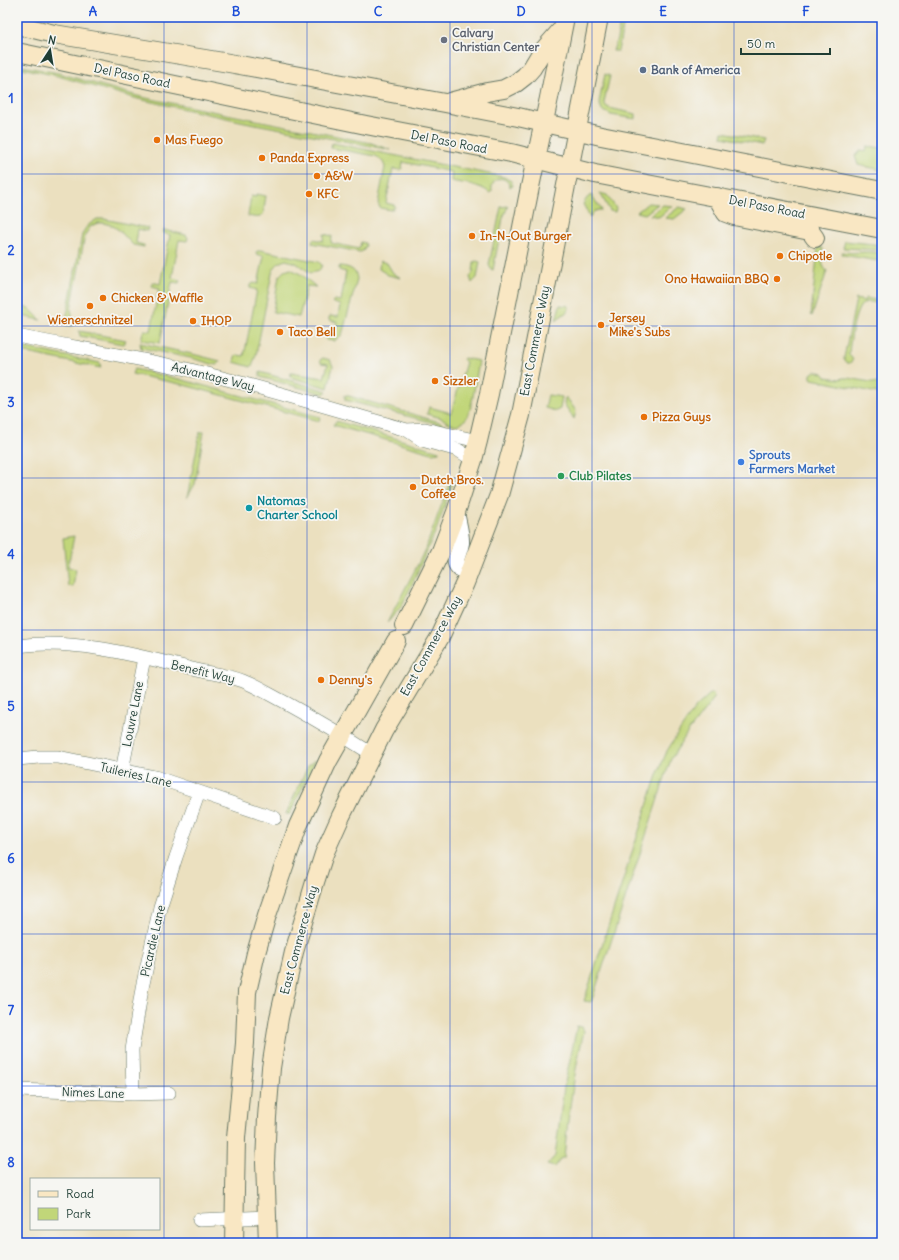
<svg xmlns="http://www.w3.org/2000/svg" width="899" height="1260" font-family="Delius,sans-serif">
<style>
.green{fill:#c1d679;stroke:#708a56}
.lines{fill:none;stroke-linecap:round;stroke-linejoin:round}
.minor-casing{stroke:#667665;stroke-width:14}
.tertiary-casing{stroke:#667665;stroke-width:18}
.secondary-casing{stroke:#667665;stroke-width:20}
.minor{stroke:#fff;stroke-width:13}
.tertiary{stroke:#fff;stroke-width:16}
.secondary{stroke:#f9e7c3;stroke-width:18}
.grid{fill:none;stroke:#1d4ed8;stroke-width:1;stroke-opacity:0.55}
.worship-dot{fill:#6b7280;stroke:#f6f6f2;stroke-width:1.5}
.service-dot{fill:#5c6f8a;stroke:#f6f6f2;stroke-width:1.5}
.food-dot{fill:#e8710a;stroke:#f6f6f2;stroke-width:1.5}
.shop-dot{fill:#3f7fe0;stroke:#f6f6f2;stroke-width:1.5}
.leisure-dot{fill:#2e9e5b;stroke:#f6f6f2;stroke-width:1.5}
.culture-dot{fill:#0f9aa8;stroke:#f6f6f2;stroke-width:1.5}
.labels{text-anchor:middle;stroke-width:3.5;stroke-linejoin:round;paint-order:stroke}
.worship-label{font-size:12px;font-weight:bold;fill:#5b616d;stroke:#f6f6f2;text-anchor:start}
.service-label{font-size:12px;font-weight:bold;fill:#4e5e75;stroke:#f6f6f2;text-anchor:start}
.street-label{font-size:12px;fill:#1f3d34;stroke:#f6f6f2}
.food-label{font-size:12px;font-weight:bold;fill:#c56008;stroke:#f6f6f2;text-anchor:start}
.shop-label{font-size:12px;font-weight:bold;fill:#366cbe;stroke:#f6f6f2;text-anchor:start}
.leisure-label{font-size:12px;font-weight:bold;fill:#27864d;stroke:#f6f6f2;text-anchor:start}
.culture-label{font-size:12px;font-weight:bold;fill:#0d838f;stroke:#f6f6f2;text-anchor:start}
.neatline{fill:none;stroke:#1d4ed8;stroke-width:1.5}
.grid-label{font-size:13px;text-anchor:middle;font-weight:bold;fill:#1d4ed8}
</style>
<rect width="100%" height="100%" fill="#f6f6f2"/>
<filter id="ink" filterUnits="userSpaceOnUse"><feTurbulence type="fractalNoise" baseFrequency=".025" numOctaves="2"/><feDisplacementMap in="SourceGraphic" scale="8" xChannelSelector="R" yChannelSelector="G"/><feConvolveMatrix kernelMatrix="1 2 1 2 8 2 1 2 1" color-interpolation-filters="sRGB"/></filter>
<filter id="wash" filterUnits="userSpaceOnUse"><feTurbulence type="fractalNoise" baseFrequency=".012" numOctaves="4" result="noise"/><feDisplacementMap in="SourceGraphic" scale="16" xChannelSelector="R" yChannelSelector="G"/><feGaussianBlur stdDeviation="0.9" result="paint"/><feColorMatrix in="noise" values="0 0 0 0 0 0 0 0 0 0 0 0 0 0 0 0 0 1.4 0 .05"/><feComposite in="paint" operator="in"/></filter>
<g filter="url(#wash)">
<rect width="100%" height="100%" fill="#ebe0bf"/>
<path class="green" d="M 621,17 L 625,17 L 618,51 L 613,51 L 617,39 Z
M 17,65 L 58,73 L 141,97 L 371,143 L 391,150 L 245,122 L 138,99 L 58,76 L 17,67 Z
M 605,74 L 610,76 L 604,102 L 606,106 L 609,108 L 636,114 L 636,119 L 611,115 L 602,110 L 599,102 Z
M 723,132 L 764,140 L 762,145 L 722,137 Z
M 332,143 L 504,177 L 511,181 L 513,186 L 510,187 C 506,173 490,178 492,191 L 490,193 C 479,184 465,184 451,181 L 452,172 L 403,162 L 402,169 L 400,170 L 393,169 L 386,203 L 394,205 L 395,207 L 391,210 L 380,208 L 378,203 L 385,167 L 383,162 L 376,156 L 331,148 Z
M 867,146 L 882,148 L 882,170 L 858,165 L 855,156 L 858,154 L 860,150 L 866,151 Z
M 600,193 L 607,195 L 616,208 L 615,212 L 610,211 Z
M 256,194 L 266,196 L 263,215 C 259,219 253,217 248,216 L 251,196 L 256,197 Z
M 591,195 L 602,210 C 596,210 593,211 590,217 L 583,204 L 587,198 Z
M 648,203 L 658,204 L 645,214 L 637,212 Z
M 663,205 L 672,206 L 659,217 L 650,215 Z
M 508,206 L 503,218 L 493,270 L 491,269 L 489,265 L 501,207 Z
M 679,207 L 687,209 L 674,219 L 665,218 Z
M 97,219 L 104,219 L 148,228 L 147,231 L 138,229 L 136,243 L 144,245 L 144,247 L 133,245 L 119,230 L 111,225 L 103,223 L 98,223 L 91,226 L 85,235 L 71,309 L 73,322 L 72,326 L 65,325 L 82,235 C 85,227 89,224 97,219 Z
M 164,230 L 186,235 L 188,238 L 187,241 L 179,240 L 172,278 L 180,280 L 179,283 L 172,282 L 160,343 L 141,340 L 143,332 L 144,330 L 151,331 L 159,288 L 152,286 L 152,282 L 160,284 L 170,235 L 163,233 Z
M 324,234 L 332,236 L 331,243 L 359,249 L 361,242 L 365,243 L 366,245 L 363,251 L 360,252 L 312,243 L 313,239 L 323,241 Z
M 845,241 L 882,245 L 882,250 L 843,248 Z
M 818,247 L 823,248 C 822,256 820,265 827,271 L 812,316 L 811,315 Z
M 260,250 L 319,262 L 322,265 L 319,271 L 311,273 L 296,263 L 286,260 C 278,262 275,266 272,273 L 256,355 L 253,364 L 251,367 L 234,362 L 235,357 L 237,355 L 244,356 L 257,290 L 250,288 L 250,285 L 254,283 L 258,284 L 264,256 L 256,254 L 256,252 Z
M 842,252 C 854,254 867,250 879,253 L 878,261 L 843,255 Z
M 380,261 L 387,263 L 393,273 L 401,278 L 388,275 L 379,269 Z
M 476,261 L 480,262 L 477,278 L 472,283 L 470,277 L 473,272 L 474,262 Z
M 340,266 C 350,267 357,270 357,280 L 342,335 L 334,341 L 326,340 L 325,337 L 327,335 L 334,336 L 337,322 L 329,320 L 329,318 L 330,316 L 338,317 L 340,305 L 333,303 L 332,302 L 334,300 L 341,301 L 346,272 L 339,270 L 339,267 Z
M 291,269 L 302,275 L 316,287 L 307,286 L 299,317 L 273,312 L 279,276 L 284,271 Z
M 865,298 L 877,300 L 876,303 C 872,302 868,301 864,303 C 854,308 850,343 849,354 L 853,360 L 850,363 L 847,363 L 844,360 L 844,358 L 856,299 L 865,301 Z
M 560,305 L 569,306 L 568,311 L 556,320 Z
M 17,306 L 29,308 L 41,320 L 17,315 Z
M 79,331 L 126,340 L 123,344 L 80,336 Z
M 140,343 L 192,354 L 220,361 L 219,363 L 216,365 L 191,358 L 141,348 Z
M 17,346 L 100,363 L 101,368 L 17,351 Z
M 323,358 L 330,360 L 333,366 L 328,388 L 290,377 L 291,373 L 324,378 L 328,364 L 321,363 L 320,360 Z
M 464,358 L 479,361 L 473,397 L 470,410 L 466,419 L 458,425 L 451,424 L 441,418 L 427,414 L 429,407 L 451,413 L 466,362 L 463,360 Z
M 134,369 L 179,379 L 320,417 L 319,421 L 180,384 L 132,374 Z
M 815,371 L 823,373 L 826,377 L 840,379 L 843,378 L 848,378 L 882,384 L 882,383 L 882,394 L 812,379 L 811,378 L 811,374 Z
M 260,372 L 327,391 L 324,394 L 260,377 Z
M 345,395 L 440,422 L 446,425 L 446,426 L 345,400 Z
M 548,395 L 562,397 L 560,409 L 556,411 L 545,408 Z
M 565,398 L 567,398 L 576,411 L 574,419 L 564,404 Z
M 336,421 L 439,451 L 439,452 L 432,453 L 333,425 Z
M 200,432 L 204,432 L 195,484 L 187,498 Z
M 455,476 L 437,528 L 410,589 L 401,607 L 387,623 L 418,564 L 427,545 L 450,482 Z
M 74,536 L 68,567 L 76,569 L 73,587 L 68,586 L 63,538 Z
M 711,693 L 715,697 L 688,732 L 671,759 L 592,1000 L 591,1002 L 584,1001 L 657,775 L 667,751 L 677,735 L 695,708 Z
M 314,760 L 315,761 L 290,814 L 286,814 L 308,766 Z
M 577,1026 L 582,1027 L 584,1031 C 574,1073 568,1115 564,1158 L 561,1158 L 555,1167 L 547,1165 L 555,1156 L 564,1087 Z"/>
</g>
<g filter="url(#ink)">
<g class="lines">
<g class="minor-casing">
<path id="minor" d="M 17,336 C 78,348 139,358 199,372 C 268,389 337,410 407,430 L 422,440 L 458,450 L 473,460
M 407,430 L 425,429 L 478,441
M 17,646 C 75,638 140,656 196,670 C 213,674 227,675 243,681 C 258,687 272,696 286,703 C 315,719 344,736 372,754
M 17,759 L 39,757 L 58,757 L 155,777 L 275,818
M 122,771 L 144,658
M 17,1090 L 133,1094 L 169,1093
M 133,1094 L 132,1050 L 142,988 L 160,907 L 176,857 L 199,792
M 199,1220 L 266,1217"/>
</g>
<g class="tertiary-casing">
<path id="tertiary" d="M 456,512 C 457,519 462,536 461,543 C 458,561 448,562 468,575"/>
</g>
<g class="secondary-casing">
<path id="secondary" d="M 17,25 L 54,34 L 229,63 L 445,103 L 518,117 L 601,136 L 882,191
M 17,52 L 366,125 L 511,153 L 595,174 L 882,229
M 450,102 L 487,92 L 504,89 L 516,83 L 525,76 L 532,68 L 541,53 L 562,29
M 717,197 L 726,213 L 734,216 L 810,231 L 815,238
M 404,626 L 441,551 L 456,512 L 473,460 L 478,441 L 489,394 L 530,187 L 549,98 L 565,17
M 234,1243 L 236,1138 L 245,1043 L 247,992 L 256,953 L 267,915 L 298,826 L 328,761 L 396,641
M 268,1243 L 265,1163 L 267,1117 L 271,1068 L 279,1018 L 294,952 L 315,882 L 324,854 L 341,816 L 384,730 L 440,637 L 465,583 L 499,495 L 521,415 L 599,17"/>
</g>
<use href="#minor" class="minor"/>
<use href="#tertiary" class="tertiary"/>
<use href="#secondary" class="secondary"/>
</g>
</g>
<path class="grid" d="M 164,17 L 164,1243M 307,17 L 307,1243M 450,17 L 450,1243M 592,17 L 592,1243M 734,17 L 734,1243M 17,174 L 882,174M 17,326 L 882,326M 17,478 L 882,478M 17,630 L 882,630M 17,782 L 882,782M 17,934 L 882,934M 17,1086 L 882,1086"/>
<circle class="worship-dot" cx="444" cy="40" r="4"/>
<circle class="service-dot" cx="643" cy="70" r="4"/>
<g class="food-dot">
<circle cx="157" cy="140" r="4"/>
<circle cx="262" cy="158" r="4"/>
<circle cx="317" cy="176" r="4"/>
<circle cx="309" cy="194" r="4"/>
<circle cx="472" cy="236" r="4"/>
<circle cx="780" cy="256" r="4"/>
<circle cx="777" cy="279" r="4"/>
<circle cx="103" cy="298" r="4"/>
<circle cx="90" cy="306" r="4"/>
<circle cx="193" cy="321" r="4"/>
<circle cx="601" cy="325" r="4"/>
<circle cx="280" cy="332" r="4"/>
<circle cx="435" cy="381" r="4"/>
<circle cx="644" cy="417" r="4"/>
<circle cx="413" cy="487" r="4"/>
<circle cx="321" cy="680" r="4"/>
</g>
<circle class="shop-dot" cx="741" cy="462" r="4"/>
<circle class="leisure-dot" cx="561" cy="476" r="4"/>
<circle class="culture-dot" cx="249" cy="508" r="4"/>
<g class="labels">
<g class="worship-label">
<text x="452" y="37">Calvary<tspan x="452" dy="14">Christian Center</tspan></text>
</g>
<g class="service-label">
<text x="651" y="74">Bank of America</text>
</g>
<g class="street-label">
<text transform="translate(132 76) rotate(12)" y="4">Del Paso Road</text>
<text transform="translate(449 142) rotate(11)" y="4">Del Paso Road</text>
<text transform="translate(767 207) rotate(11)" y="4">Del Paso Road</text>
<text transform="translate(535 341) rotate(-79)" y="4">East Commerce Way</text>
<text transform="translate(213 377) rotate(14)" y="4">Advantage Way</text>
<text transform="translate(431 646) rotate(-61)" y="4">East Commerce Way</text>
<text transform="translate(203 672) rotate(13)" y="4">Benefit Way</text>
<text transform="translate(133 714) rotate(-79)" y="4">Louvre Lane</text>
<text transform="translate(136 775) rotate(13)" y="4">Tuileries Lane</text>
<text transform="translate(299 940) rotate(-75)" y="4">East Commerce Way</text>
<text transform="translate(153 941) rotate(-77)" y="4">Picardie Lane</text>
<text transform="translate(93 1093) rotate(2)" y="4">Nimes Lane</text>
</g>
<g class="food-label">
<text x="165" y="144">Mas Fuego</text>
<text x="270" y="162">Panda Express</text>
<text x="325" y="180">A&amp;W</text>
<text x="317" y="198">KFC</text>
<text x="480" y="240">In-N-Out Burger</text>
<text x="788" y="260">Chipotle</text>
<text x="769" y="283" text-anchor="end">Ono Hawaiian BBQ</text>
<text x="111" y="302">Chicken &amp; Waffle</text>
<text x="609" y="322">Jersey<tspan x="609" dy="14">Mike's Subs</tspan></text>
<text x="90" y="324" text-anchor="middle">Wienerschnitzel</text>
<text x="201" y="325">IHOP</text>
<text x="288" y="336">Taco Bell</text>
<text x="443" y="385">Sizzler</text>
<text x="652" y="421">Pizza Guys</text>
<text x="421" y="484">Dutch Bros.<tspan x="421" dy="14">Coffee</tspan></text>
<text x="329" y="684">Denny's</text>
</g>
<g class="shop-label">
<text x="749" y="459">Sprouts<tspan x="749" dy="14">Farmers Market</tspan></text>
</g>
<g class="leisure-label">
<text x="569" y="480">Club Pilates</text>
</g>
<g class="culture-label">
<text x="257" y="505">Natomas<tspan x="257" dy="14">Charter School</tspan></text>
</g>
</g>
<rect width="899" height="1260" fill="none" stroke="#f6f6f2" stroke-width="44"/>
<rect x="30" y="1178" width="130" height="52" fill="#f6f6f2" stroke="#a0aca6"/>
<rect x="38" y="1191" width="20" height="6" fill="#f9e7c3" stroke="#a0aca6"/>
<text x="66" y="1198" font-size="12" fill="#1f3d34">Road</text>
<rect x="38" y="1208" width="20" height="12" fill="#c1d679" stroke="#a0aca6"/>
<text x="66" y="1218" font-size="12" fill="#1f3d34">Park</text>
<g transform="translate(50 50) rotate(12)" stroke="#f6f6f2" stroke-width="3" paint-order="stroke">
<path d="M0-3L7 15L0 10L-7 15Z" fill="#1f3d34"/>
<text y="-6" font-size="11" font-weight="bold" text-anchor="middle" fill="#1f3d34">N</text>
</g>
<path d="M741 48v6h89v-6" fill="none" stroke="#1f3d34" stroke-width="2"/>
<text x="747" y="48" font-size="12" fill="#1f3d34" stroke="#f6f6f2" stroke-width="3" paint-order="stroke">50 m</text>
<rect x="22" y="22" width="855" height="1216" class="neatline"/>
<g class="grid-label">
<text x="93" y="16">A</text>
<text x="236" y="16">B</text>
<text x="378" y="16">C</text>
<text x="521" y="16">D</text>
<text x="663" y="16">E</text>
<text x="806" y="16">F</text>
<text x="11" y="103">1</text>
<text x="11" y="255">2</text>
<text x="11" y="407">3</text>
<text x="11" y="559">4</text>
<text x="11" y="711">5</text>
<text x="11" y="863">6</text>
<text x="11" y="1015">7</text>
<text x="11" y="1167">8</text>
</g>
</svg>
